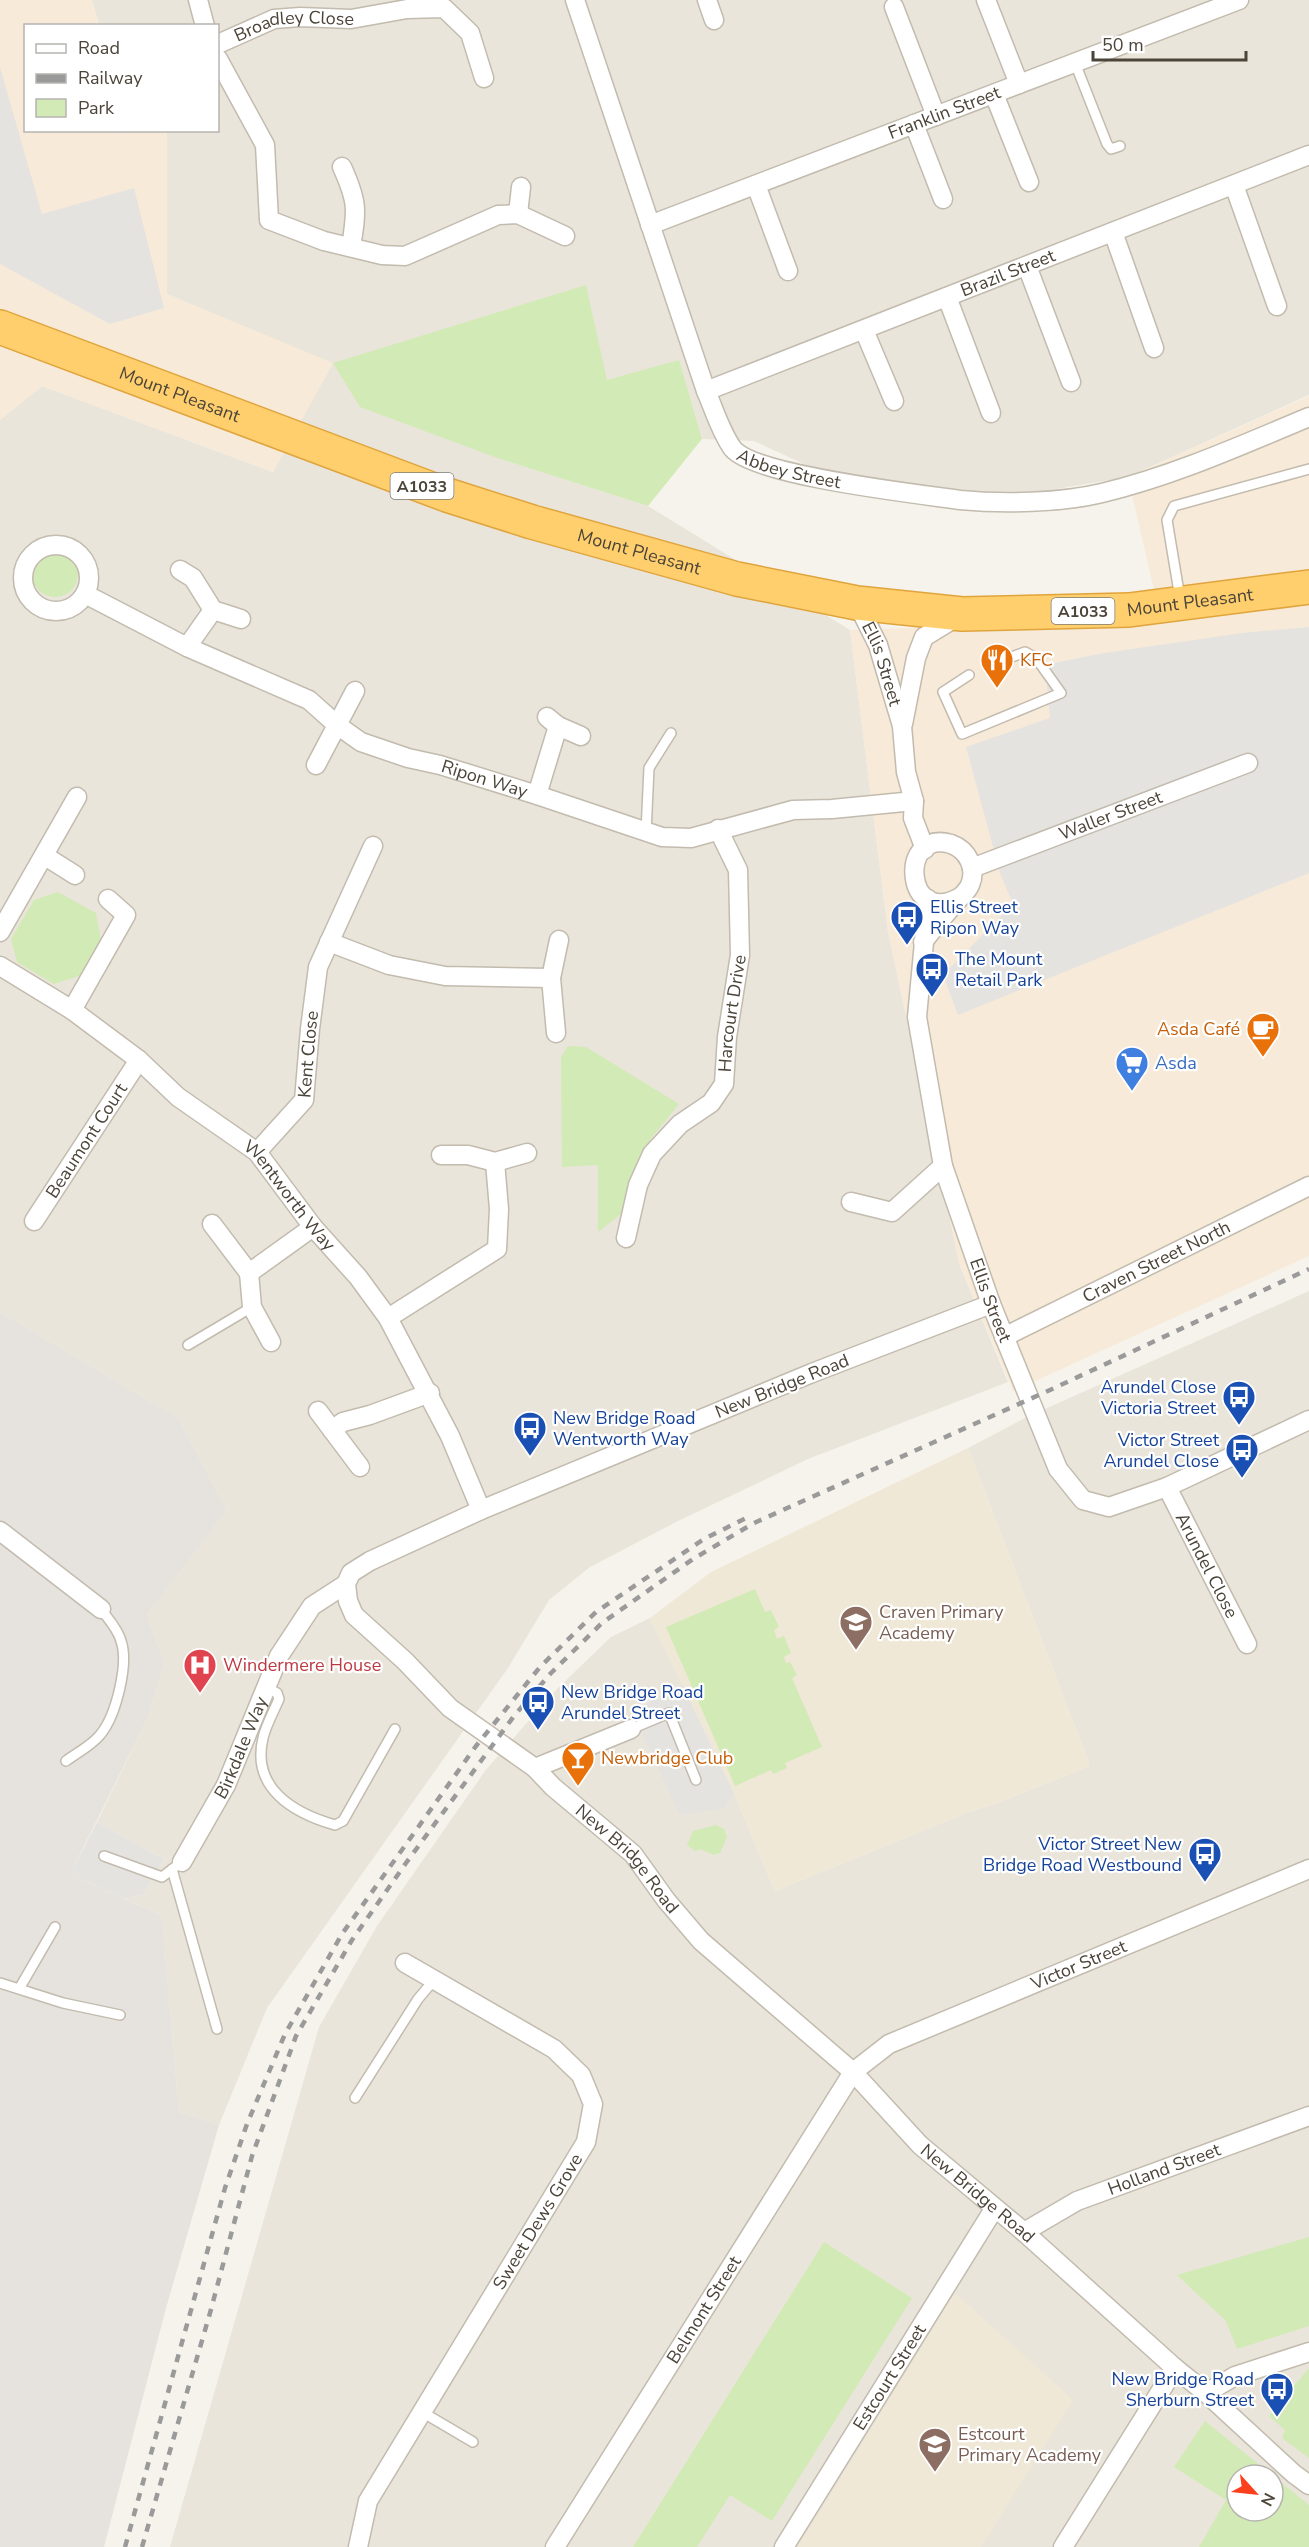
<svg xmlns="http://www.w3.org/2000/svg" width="1309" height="2547" font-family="'Nunito Sans',sans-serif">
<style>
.residential{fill:#eae5da;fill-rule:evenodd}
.commercial{fill:#f7ead8}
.industrial{fill:#e6e2dd}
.education{fill:#efe8d6}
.green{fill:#d2eab5}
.parking{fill:#e5e3e0}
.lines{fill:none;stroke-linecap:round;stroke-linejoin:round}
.lane-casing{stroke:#c2bbae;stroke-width:12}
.street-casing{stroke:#c2bbae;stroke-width:21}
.highway-casing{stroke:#e0a43c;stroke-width:36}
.lane{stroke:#fff;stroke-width:9}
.street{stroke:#fff;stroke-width:18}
.highway{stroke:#ffcf6e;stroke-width:33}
.rail{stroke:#9a9a9a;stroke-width:4.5;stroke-dasharray:8 8;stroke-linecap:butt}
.labels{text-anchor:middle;stroke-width:4.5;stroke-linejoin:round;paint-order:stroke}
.shield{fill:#fff;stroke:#817c74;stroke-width:1.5}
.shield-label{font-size:16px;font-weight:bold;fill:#4b4439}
.street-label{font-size:18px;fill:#4b4439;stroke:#fff}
.food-label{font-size:18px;fill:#c56008;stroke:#fff;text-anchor:start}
.transit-label{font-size:18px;fill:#164399;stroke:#fff;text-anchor:start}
.shop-label{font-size:18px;fill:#366cbe;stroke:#fff;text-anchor:start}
.education-label{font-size:18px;fill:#785e54;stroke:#fff;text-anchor:start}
.health-label{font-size:18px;fill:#be3a42;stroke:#fff;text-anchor:start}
</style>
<rect width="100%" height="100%" fill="#f6f3ec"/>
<path class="residential" d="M 92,0 L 1309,0 L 1309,395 L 1128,477 L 1008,497 L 841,481 L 754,441 L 702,439 L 678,360 L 500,459 L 648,506 L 850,630 L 888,932 L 960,1266 L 1008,1382 L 808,1459 L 678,1521 L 590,1567 L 549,1600 L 508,1668 L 267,2008 L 219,2125 L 179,2112 L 162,1916 L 125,1899 L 144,1894 L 164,1859 L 97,1822 L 148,1718 L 164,1662 L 147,1615 L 227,1510 L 178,1418 L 0,1312 L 0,420 L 42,386 L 273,472 L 332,364 L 167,294 L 167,131 L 218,130 L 218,26 L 99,25 Z
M 1309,1291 L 1309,2547 L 170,2547 L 319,2027 L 377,1926 L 485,1771 L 517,1734 L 558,1688 L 611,1637 L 650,1618 L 682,1684 L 631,1710 L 726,1808 L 734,1793 L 775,1891 L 968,1812 L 995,1804 L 1090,1766 L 968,1448 L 1027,1417 ZM 1237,2475 L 1273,2475 L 1273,2511 L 1237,2511 Z"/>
<path class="commercial" d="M 0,0 L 92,0 L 99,25 L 26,26 L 26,130 L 126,130 L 127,133 L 134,131 L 167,131 L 167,294 L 333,363 L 273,472 L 42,386 L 0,420 Z
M 1309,396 L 1309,1256 L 1013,1391 L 960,1266 L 888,932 L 850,630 L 1161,620 L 1128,477 Z"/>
<path class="industrial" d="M 0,1312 L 178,1418 L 227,1510 L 147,1615 L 164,1662 L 148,1718 L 70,1874 L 162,1916 L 179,2112 L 219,2125 L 166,2308 L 104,2547 L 0,2547 Z"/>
<path class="education" d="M 968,1448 L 1090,1766 L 995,1804 L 968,1812 L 775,1891 L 734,1793 L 650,1618 L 711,1572 Z
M 955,2293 L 1073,2400 L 981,2547 L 798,2547 Z"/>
<path class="green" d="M 586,285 L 607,380 L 679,360 L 702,439 L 648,506 L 500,459 L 360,407 L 333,363 Z
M32 574a23 23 0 1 1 46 0a23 23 0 1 1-46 0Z
M 58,892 L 96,913 L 101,940 L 82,975 L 54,984 L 17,962 L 11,939 L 34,900 Z
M 568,1046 L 586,1047 L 679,1104 L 644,1147 L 626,1210 L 598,1232 L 598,1165 L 562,1167 L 561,1057 Z
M 755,1589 L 765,1612 L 771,1610 L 779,1627 L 774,1630 L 777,1639 L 784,1636 L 791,1653 L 784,1657 L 786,1663 L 790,1662 L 797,1675 L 792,1678 L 822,1747 L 785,1763 L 787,1768 L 773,1774 L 771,1770 L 735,1786 L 666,1627 Z
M 716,1825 L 724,1829 L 727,1837 L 720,1853 L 714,1855 L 700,1849 L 695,1851 L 687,1845 L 693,1831 Z
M 1309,2237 L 1309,2326 L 1237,2349 L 1226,2321 L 1177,2275 Z
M 824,2242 L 912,2298 L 772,2521 L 730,2495 L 697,2547 L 633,2547 Z
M 1309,2368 L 1309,2458 L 1282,2438 L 1285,2430 L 1269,2416 Z
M 1205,2421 L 1272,2475 L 1237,2475 L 1237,2511 L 1273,2511 L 1273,2476 L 1309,2505 L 1309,2547 L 1199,2547 L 1226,2500 L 1174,2467 Z"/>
<path class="parking" d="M 0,67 L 42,214 L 134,188 L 164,308 L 110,324 L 0,264 Z
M 1309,627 L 1309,873 L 958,1015 L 943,975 L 1013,904 L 1001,876 L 966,747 L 1050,718 L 1045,665 L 1098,654 L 1242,633 Z
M 682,1684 L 734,1793 L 726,1808 L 680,1815 L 631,1711 Z
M 97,1822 L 164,1859 L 144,1894 L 125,1899 L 70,1874 Z"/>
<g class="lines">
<g class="lane-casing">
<path id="lane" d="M 1075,63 L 1107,144 L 1111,149 L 1120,146
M 1180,598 L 1167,520 L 1174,506 L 1309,469
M 969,675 L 943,692 L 962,734 L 1061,693 L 1036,658 L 1025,652 L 988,666
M 646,832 L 649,768 L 671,733
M 188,1345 L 252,1307
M 266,1687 L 277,1693 L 279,1699 C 274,1711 266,1725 263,1738 C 251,1788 293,1813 335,1825 L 343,1821 L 395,1729
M 631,1729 L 669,1713 L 696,1780
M 66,1761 C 77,1753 92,1745 100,1735 C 116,1716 129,1664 121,1641 C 118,1629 108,1619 101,1609
M 104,1856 L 162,1877 L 175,1867
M 172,1869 L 217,2029
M 0,1983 L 63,2003 L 120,2015
M 19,1989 L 55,1927
M 355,2098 L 418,1999 L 434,1980
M 422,2412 L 473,2442"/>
</g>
<g class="street-casing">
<g id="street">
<path d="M 198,0 L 205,26"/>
<path id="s1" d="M 575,0 L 706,391 C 714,409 721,433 733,449 C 756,476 919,494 960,500 C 1003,504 1060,503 1102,493 C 1173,476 1242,445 1309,417"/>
<path d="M 707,0 L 714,20"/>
<path d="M 986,0 L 1019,84"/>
<path d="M 894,7 L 936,116"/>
<path id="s2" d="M 218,44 L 274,19 L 300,17 L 351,19 L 407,9 L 444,8 L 470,33 L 484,78"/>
<path d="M 218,59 L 265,145 L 269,220 L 324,241 L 382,255 L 405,256 L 498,215 L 518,214 L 565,236"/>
<path d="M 994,94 L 1029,182"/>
<path d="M 914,124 L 943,199"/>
<path d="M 342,167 C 358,202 357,210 351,247"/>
<path d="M 756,185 L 788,271"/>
<path d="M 1234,185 L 1277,306"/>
<path d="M 518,214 L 521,187"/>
<path id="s3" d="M 650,225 L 1239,0"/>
<path d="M 1113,232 L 1154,348"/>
<path d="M 1027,266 L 1071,382"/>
<path d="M 947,297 L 991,413"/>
<path d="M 864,330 L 894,401"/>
<path id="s4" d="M 706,391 L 1309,155"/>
<circle cx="56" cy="578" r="33"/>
<path d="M 180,570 L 193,578 L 213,610 L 241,619"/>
<path id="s5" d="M 85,594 L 187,647 L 309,700 L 337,725 L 361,742 L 408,758 L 440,765 L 537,795 L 662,837 L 691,838 L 793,810 L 832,809 L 914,801"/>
<path id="s6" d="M 857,603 L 878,645 L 902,726 L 906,772 L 914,801 L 913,818 L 925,849"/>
<path d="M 187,647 L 213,610"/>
<path d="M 547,717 L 558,726 L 581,736"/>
<path d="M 903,724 L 916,658 L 924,637 L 960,615"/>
<path d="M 316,765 L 355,691"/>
<path d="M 537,795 L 558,726"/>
<path d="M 45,856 L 75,875"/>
<path id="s7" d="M 972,868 L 1248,763"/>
<path id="s8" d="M 928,899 L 917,1017 L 943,1166 L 991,1304 L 1058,1469 L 1083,1500 L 1109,1507 L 1167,1487 L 1309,1420"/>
<path d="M 0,932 L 77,797"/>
<path d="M 329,942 L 389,965 L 445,976 L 551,978"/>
<path d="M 923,942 C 933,929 944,916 955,903 C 960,897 967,892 970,885 C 977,869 968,850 951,844 C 897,828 905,929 960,897"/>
<path id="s9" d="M 0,966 L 72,1010 L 139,1060 L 178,1097 L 257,1152 L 313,1227 L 358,1277 L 388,1318 L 450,1436 L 481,1510"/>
<path d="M 72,1010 L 126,915 L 108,899"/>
<path d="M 556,1033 L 551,978 L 559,940"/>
<path id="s10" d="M 257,1152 L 304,1100 L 310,1029 L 318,967 L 373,846"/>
<path d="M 441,1155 L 468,1155 L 495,1162 L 527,1153"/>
<path d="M 851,1202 L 892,1212 L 943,1166"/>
<path id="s11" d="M 34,1221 L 139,1060"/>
<path d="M 212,1224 L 249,1273 L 313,1227"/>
<path id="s12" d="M 626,1238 L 638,1185 L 652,1154 L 680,1124 L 711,1103 L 724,1084 L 727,1037 L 740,955 L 738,870 L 718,829"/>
<path d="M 249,1273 L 252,1307 L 271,1342"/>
<path id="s13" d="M 991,1304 L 812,1373 L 481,1510 L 370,1561 L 351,1573 L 346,1584 L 348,1601 L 354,1615 L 405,1661 L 450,1708 L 535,1768 L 553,1787 L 633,1854 L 666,1900 L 701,1941 L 853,2072 L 920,2145 L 1024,2232 L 1175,2368 L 1206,2393 L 1294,2474 L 1309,2485"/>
<path d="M 388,1318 L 497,1249 L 499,1209 L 495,1162"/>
<path id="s14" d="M 1004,1337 L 1309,1186"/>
<path d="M 318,1411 L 360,1467"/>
<path d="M 332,1430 L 343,1422 L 370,1415 L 430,1393"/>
<path id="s15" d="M 1167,1487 L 1247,1644"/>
<path d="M 0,1531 L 101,1609"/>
<path d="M 535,1768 L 631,1729"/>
<path id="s16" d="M 182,1862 L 226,1785 L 279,1656 L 312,1606 L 346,1584"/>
<path id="s17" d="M 1024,2232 L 1077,2201 L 1309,2116"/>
<path d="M 1206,2393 L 1235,2376 L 1309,2352"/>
<path id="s18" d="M 358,2547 L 368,2501 L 586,2142 L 593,2104 L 581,2075 L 554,2049 L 405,1963"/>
<path id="s19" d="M 555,2547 L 853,2072 L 889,2044 L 1309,1869"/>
<path id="s20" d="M 784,2547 L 994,2209"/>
<path d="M 1063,2547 L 1175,2368"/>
</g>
</g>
<g class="highway-casing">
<g id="highway">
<path id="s21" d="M 0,327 L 447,495 L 532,522 L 737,579 L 857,603 L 962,614 L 1129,610 L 1309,587"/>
</g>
</g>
<use href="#lane" class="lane"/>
<use href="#street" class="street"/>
<use href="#highway" class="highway"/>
<path class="rail" d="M 125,2547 L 225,2188 L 247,2124 L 285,2034 L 342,1934 L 476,1746 L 540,1667 L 596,1612 L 704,1539 L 750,1516
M 142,2547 L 210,2313 L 252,2156 L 296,2036 L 352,1940 L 406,1863 L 514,1716 L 551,1673 L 602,1623 L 693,1559 L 754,1523 L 1050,1390 L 1309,1269"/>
</g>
<defs>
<g id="restaurant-pin" transform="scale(1.725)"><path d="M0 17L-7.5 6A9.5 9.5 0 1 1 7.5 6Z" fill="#e8710a" stroke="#fff"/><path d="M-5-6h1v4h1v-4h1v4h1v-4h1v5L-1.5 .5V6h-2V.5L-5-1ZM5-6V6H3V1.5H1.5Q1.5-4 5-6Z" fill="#fff"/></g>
<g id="bus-pin" transform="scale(1.725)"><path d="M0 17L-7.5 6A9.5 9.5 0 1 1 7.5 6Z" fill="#1a4fb4" stroke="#fff"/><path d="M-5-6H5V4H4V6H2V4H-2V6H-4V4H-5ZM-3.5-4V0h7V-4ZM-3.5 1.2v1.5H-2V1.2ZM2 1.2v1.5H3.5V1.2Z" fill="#fff"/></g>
<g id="cafe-pin" transform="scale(1.725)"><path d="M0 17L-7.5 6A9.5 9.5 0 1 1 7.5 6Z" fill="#e8710a" stroke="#fff"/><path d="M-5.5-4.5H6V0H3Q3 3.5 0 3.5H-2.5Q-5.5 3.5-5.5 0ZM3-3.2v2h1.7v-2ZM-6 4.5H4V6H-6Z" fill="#fff"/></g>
<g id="supermarket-pin" transform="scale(1.725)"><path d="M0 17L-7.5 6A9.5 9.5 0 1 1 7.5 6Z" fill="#3f7fe0" stroke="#fff"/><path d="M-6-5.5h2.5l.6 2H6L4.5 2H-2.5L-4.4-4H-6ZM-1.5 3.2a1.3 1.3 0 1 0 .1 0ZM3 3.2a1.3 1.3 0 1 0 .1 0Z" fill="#fff"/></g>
<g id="school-pin" transform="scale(1.725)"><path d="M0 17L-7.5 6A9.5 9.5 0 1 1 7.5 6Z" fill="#8d6e63" stroke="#fff"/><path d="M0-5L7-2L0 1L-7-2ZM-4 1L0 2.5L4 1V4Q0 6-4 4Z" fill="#fff"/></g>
<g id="hospital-pin" transform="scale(1.725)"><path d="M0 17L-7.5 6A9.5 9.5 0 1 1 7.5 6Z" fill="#e0444e" stroke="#fff"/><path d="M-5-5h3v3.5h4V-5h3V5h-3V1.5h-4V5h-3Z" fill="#fff"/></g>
<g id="bar-pin" transform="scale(1.725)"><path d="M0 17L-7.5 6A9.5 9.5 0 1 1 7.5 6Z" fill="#e8710a" stroke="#fff"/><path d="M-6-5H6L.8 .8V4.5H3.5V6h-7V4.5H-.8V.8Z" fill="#fff"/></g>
</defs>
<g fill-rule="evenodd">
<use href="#restaurant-pin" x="997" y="660"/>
<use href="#bus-pin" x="907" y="917"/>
<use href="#bus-pin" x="932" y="969"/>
<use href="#cafe-pin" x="1263" y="1029"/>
<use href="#supermarket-pin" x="1132" y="1063"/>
<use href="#bus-pin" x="1239" y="1397"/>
<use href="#bus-pin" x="530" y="1428"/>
<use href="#bus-pin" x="1242" y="1450"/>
<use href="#school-pin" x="856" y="1622"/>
<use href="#hospital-pin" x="200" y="1665"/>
<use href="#bus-pin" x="538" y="1702"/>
<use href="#bar-pin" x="578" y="1758"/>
<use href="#bus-pin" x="1205" y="1854"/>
<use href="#bus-pin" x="1277" y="2389"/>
<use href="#school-pin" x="935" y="2444"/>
</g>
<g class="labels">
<g class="shield">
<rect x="390.5" y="473" width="63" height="26" rx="4.5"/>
<rect x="1051.5" y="598" width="63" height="26" rx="4.5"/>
</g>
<g class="shield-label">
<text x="422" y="492">A1033</text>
<text x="1083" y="617">A1033</text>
</g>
<g class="street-label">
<text dy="6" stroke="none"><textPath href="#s2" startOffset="80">Broadley Close</textPath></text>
<text dy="6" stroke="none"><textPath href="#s3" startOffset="315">Franklin Street</textPath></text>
<text dy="6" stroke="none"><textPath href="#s4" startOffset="324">Brazil Street</textPath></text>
<text dy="6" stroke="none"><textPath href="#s21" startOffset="192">Mount Pleasant</textPath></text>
<text dy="6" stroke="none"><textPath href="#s1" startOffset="537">Abbey Street</textPath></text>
<text dy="6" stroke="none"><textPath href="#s21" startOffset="678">Mount Pleasant</textPath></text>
<text dy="6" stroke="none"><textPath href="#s21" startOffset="1236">Mount Pleasant</textPath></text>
<text dy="6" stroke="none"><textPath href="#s6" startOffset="66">Ellis Street</textPath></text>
<text dy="6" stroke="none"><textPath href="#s5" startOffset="444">Ripon Way</textPath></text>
<text dy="6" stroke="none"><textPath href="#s7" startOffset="148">Waller Street</textPath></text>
<text dy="6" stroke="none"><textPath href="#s12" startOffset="261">Harcourt Drive</textPath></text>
<text dy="6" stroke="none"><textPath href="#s10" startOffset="116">Kent Close</textPath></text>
<text dy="6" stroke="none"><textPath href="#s11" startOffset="96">Beaumont Court</textPath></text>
<text dy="6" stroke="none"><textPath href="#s9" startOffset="372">Wentworth Way</textPath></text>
<text dy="6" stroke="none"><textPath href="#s14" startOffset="170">Craven Street North</textPath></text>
<text dy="6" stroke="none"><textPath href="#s8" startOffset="412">Ellis Street</textPath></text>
<text transform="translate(782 1386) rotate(-22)" y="6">New Bridge Road</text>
<text dy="6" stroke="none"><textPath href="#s15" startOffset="88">Arundel Close</textPath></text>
<text dy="6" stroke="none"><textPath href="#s16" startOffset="129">Birkdale Way</textPath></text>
<text dy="6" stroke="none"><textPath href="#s13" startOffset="1107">New Bridge Road</textPath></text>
<text dy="6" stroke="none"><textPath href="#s19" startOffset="812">Victor Street</textPath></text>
<text dy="6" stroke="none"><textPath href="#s17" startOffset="154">Holland Street</textPath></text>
<text dy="6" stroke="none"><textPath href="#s13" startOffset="1593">New Bridge Road</textPath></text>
<text dy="6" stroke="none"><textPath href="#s18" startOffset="374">Sweet Dews Grove</textPath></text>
<text dy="6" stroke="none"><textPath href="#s19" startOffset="280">Belmont Street</textPath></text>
<text dy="6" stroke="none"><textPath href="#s20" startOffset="200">Estcourt Street</textPath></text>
</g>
<g class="food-label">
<text x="1020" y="666">KFC</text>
<text x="1240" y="1035" text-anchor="end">Asda Café</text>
<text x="601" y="1764">Newbridge Club</text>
</g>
<g class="transit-label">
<text x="930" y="913">Ellis Street<tspan x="930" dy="21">Ripon Way</tspan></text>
<text x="955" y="965">The Mount<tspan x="955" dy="21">Retail Park</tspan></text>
<text x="1216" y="1393" text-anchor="end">Arundel Close<tspan x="1216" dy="21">Victoria Street</tspan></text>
<text x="553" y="1424">New Bridge Road<tspan x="553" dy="21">Wentworth Way</tspan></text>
<text x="1219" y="1446" text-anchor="end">Victor Street<tspan x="1219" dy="21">Arundel Close</tspan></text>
<text x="561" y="1698">New Bridge Road<tspan x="561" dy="21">Arundel Street</tspan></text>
<text x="1182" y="1850" text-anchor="end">Victor Street New<tspan x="1182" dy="21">Bridge Road Westbound</tspan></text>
<text x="1254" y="2385" text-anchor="end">New Bridge Road<tspan x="1254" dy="21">Sherburn Street</tspan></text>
</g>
<g class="shop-label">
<text x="1155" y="1069">Asda</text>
</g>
<g class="education-label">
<text x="879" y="1618">Craven Primary<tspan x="879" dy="21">Academy</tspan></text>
<text x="958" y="2440">Estcourt<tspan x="958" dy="21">Primary Academy</tspan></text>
</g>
<g class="health-label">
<text x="223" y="1671">Windermere House</text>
</g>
</g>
<rect x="24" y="24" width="195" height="108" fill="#ffffff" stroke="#b7b4b0" stroke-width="1.5"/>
<rect x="36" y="44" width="30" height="9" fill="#ffffff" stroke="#b7b4b0" stroke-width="1.5"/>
<text x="78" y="54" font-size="18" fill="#4b4439">Road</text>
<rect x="36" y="74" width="30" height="9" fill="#9a9a9a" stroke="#b7b4b0" stroke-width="1.5"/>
<text x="78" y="84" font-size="18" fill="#4b4439">Railway</text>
<rect x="36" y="99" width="30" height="18" fill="#d2eab5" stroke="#b7b4b0" stroke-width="1.5"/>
<text x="78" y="114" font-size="18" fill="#4b4439">Park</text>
<g transform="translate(1255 2493) rotate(117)"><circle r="28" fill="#ffffff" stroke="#b7b4b0" stroke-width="1.5"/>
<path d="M0-4.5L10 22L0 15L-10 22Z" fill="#fc3f1d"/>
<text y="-9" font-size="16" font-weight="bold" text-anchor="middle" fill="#4b4439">N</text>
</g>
<path d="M1093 51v9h153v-9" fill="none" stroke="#4b4439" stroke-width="3"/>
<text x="1102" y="51" font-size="18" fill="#4b4439" stroke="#ffffff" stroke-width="4.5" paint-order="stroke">50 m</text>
</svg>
